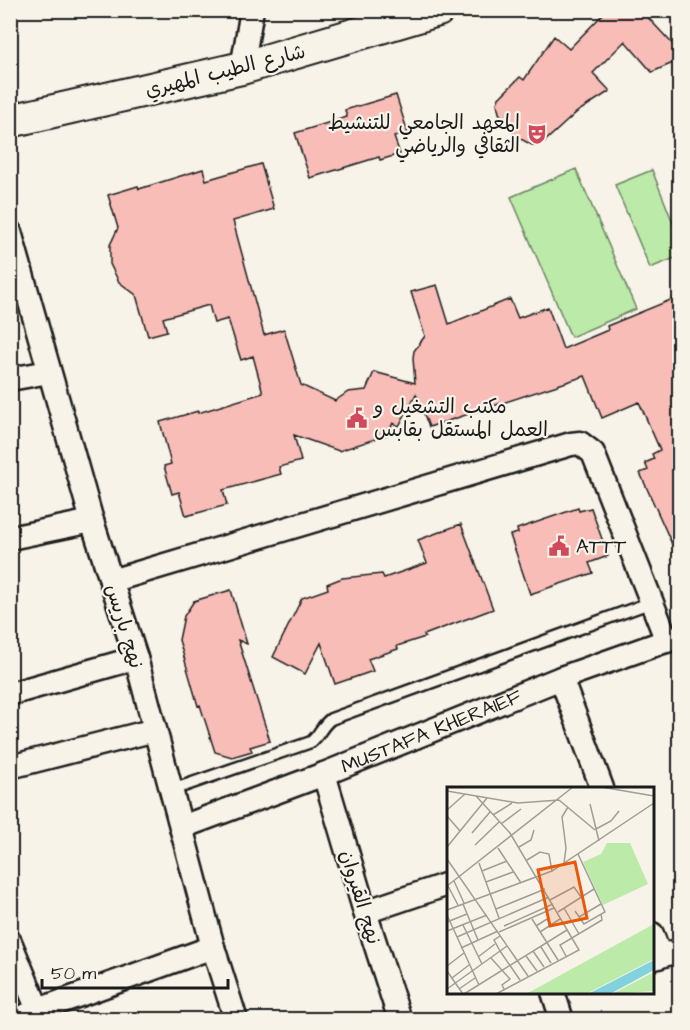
<svg xmlns="http://www.w3.org/2000/svg" width="690" height="1030" font-family="'Architects Daughter','Playpen Sans Arabic',sans-serif">
<style>
.green{fill:#bbeaa9;stroke:#6c8362;stroke-width:1.5}
.building{fill:#f9bdb7;stroke:#1c1c1c;stroke-width:1.5}
.lines{fill:none;stroke-linecap:round;stroke-linejoin:round}
.lane-casing{stroke:#1c1c1c;stroke-width:15}
.street-casing{stroke:#1c1c1c;stroke-width:27}
.secondary-casing{stroke:#1c1c1c;stroke-width:36}
.lane{stroke:#f7f3e8;stroke-width:10}
.street{stroke:#f7f3e8;stroke-width:22}
.secondary{stroke:#f7f3e8;stroke-width:32}
.labels{text-anchor:middle;stroke-width:4.5;stroke-linejoin:round;paint-order:stroke}
.street-label{font-size:20px;fill:#1c1c1c;stroke:#f7f3e8}
.poi-label{font-size:20px;fill:#1c1c1c;stroke:#f7f3e8;text-anchor:start}
.inset-road{fill:none;stroke:#9f9d96;stroke-width:1.5}
.view{fill:#e8590c;fill-opacity:0.15;stroke:#e8590c;stroke-width:3}
.inset-edge{fill:none;stroke:#1c1c1c;stroke-width:3}
</style>
<rect width="100%" height="100%" fill="#f7f3e8"/>
<filter id="ink" filterUnits="userSpaceOnUse"><feTurbulence type="fractalNoise" baseFrequency=".0167" numOctaves="2"/><feDisplacementMap in="SourceGraphic" scale="12" xChannelSelector="R" yChannelSelector="G"/><feConvolveMatrix kernelMatrix="1 2 1 2 8 2 1 2 1" color-interpolation-filters="sRGB"/></filter>
<g filter="url(#ink)">
<path class="green" d="M 576,169 L 636,309 L 571,337 L 511,197 Z
M 652,170 L 679,238 L 680,256 L 650,268 L 615,185 Z"/>
<path class="building" d="M 607,10 L 641,10 L 680,52 L 680,60 L 652,72 L 625,41 L 593,73 L 610,91 L 577,112 L 543,143 L 532,145 L 515,136 L 499,113 L 497,103 L 499,98 L 520,77 L 524,80 L 554,36 L 569,49 Z
M 396,95 L 408,133 L 394,137 L 400,154 L 380,160 L 379,157 L 310,178 L 295,133 L 347,117 L 345,110 Z
M 261,164 L 274,209 L 233,221 L 264,335 L 284,329 L 301,385 L 335,401 L 348,392 L 366,390 L 374,372 L 415,383 L 413,358 L 414,351 L 425,336 L 411,292 L 437,285 L 449,324 L 510,299 L 518,318 L 548,307 L 563,349 L 608,330 L 607,326 L 680,296 L 680,562 L 640,473 L 648,470 L 645,463 L 654,459 L 652,454 L 660,450 L 639,402 L 602,418 L 585,376 L 429,427 L 416,394 L 399,426 L 393,423 L 387,435 L 339,451 L 294,435 L 301,461 L 279,467 L 281,474 L 223,490 L 227,505 L 186,516 L 179,492 L 172,494 L 164,466 L 171,464 L 160,422 L 198,411 L 198,413 L 263,393 L 253,356 L 241,360 L 228,319 L 214,323 L 209,305 L 163,318 L 167,331 L 148,336 L 136,295 L 119,282 L 110,264 L 110,245 L 118,228 L 108,195 L 138,186 L 139,189 L 203,169 L 206,180 Z
M 578,508 L 579,511 L 591,508 L 608,556 L 589,563 L 593,573 L 530,594 L 510,535 L 518,533 L 517,529 Z
M 461,524 L 493,609 L 424,635 L 425,637 L 397,646 L 398,649 L 368,659 L 373,671 L 335,684 L 321,643 L 305,674 L 273,657 L 302,598 L 328,589 L 327,584 L 342,578 L 382,574 L 384,578 L 427,563 L 418,540 Z
M 231,590 L 247,644 L 238,640 L 270,741 L 250,747 L 252,751 L 232,757 L 215,752 L 200,705 L 198,706 L 179,640 L 184,616 L 194,601 Z"/>
<g class="lines">
<g class="lane-casing">
<path id="lane" d="M 172,790 L 311,742 C 320,735 321,726 331,719 L 652,602"/>
</g>
<g class="street-casing">
<g id="street">
<path d="M 242,68 L 252,10"/>
<path d="M 10,232 L 92,521 L 136,658 L 213,947 L 236,1020"/>
<path d="M 10,379 L 49,372"/>
<path d="M 10,538 L 92,521"/>
<path d="M 111,581 L 571,444 L 580,443 L 593,453 L 667,641"/>
<path d="M 561,678 L 602,788"/>
<path d="M 10,694 L 136,658"/>
<path d="M 10,767 L 155,730"/>
<path d="M 324,774 L 365,912 L 400,1020"/>
<path id="s1" d="M 182,827 L 324,774 L 561,678 L 680,636"/>
<path d="M 365,912 L 448,884"/>
<path d="M 652,934 L 660,956"/>
<path d="M 10,942 L 38,1010"/>
<path d="M 652,959 L 680,950"/>
<path d="M 553,992 L 562,1020"/>
<path d="M 16,1020 L 38,1010 L 213,947"/>
</g>
</g>
<g class="secondary-casing">
<path id="secondary" d="M 10,121 L 242,68 L 438,10"/>
</g>
<use href="#lane" class="lane"/>
<use href="#street" class="street"/>
<use href="#secondary" class="secondary"/>
</g>
</g>
<defs>
<g id="theatre-bare" transform="scale(1.62)"><path d="M-5-5.5Q0-4 5-5.5V0Q5 5 0 6Q-5 5-5 0ZM-3.3-2.5H-1v1.5H-3.3ZM1-2.5H3.3v1.5H1ZM-2.8 1Q0 5.5 2.8 1Z" fill="#d1495b" stroke="#f7f3e8" stroke-width="2.5" paint-order="stroke"/></g>
<g id="civic-bare" transform="scale(1.62)"><path d="M-.6-6.5H3V-4.5H.6V-3L4-1V1h2V6H-6V1h2V-1L-.6-3ZM-1.2 2.5V6h2.4V2.5Z" fill="#d1495b" stroke="#f7f3e8" stroke-width="2.5" paint-order="stroke"/></g>
</defs>
<g fill-rule="evenodd">
<use href="#theatre-bare" x="537" y="134"/>
<use href="#civic-bare" x="357" y="418"/>
<use href="#civic-bare" x="559" y="546"/>
</g>
<g class="labels">
<g class="street-label">
<text transform="translate(225 70) rotate(-14)" y="7">شارع الطيب المهيري</text>
<text transform="translate(125 626) rotate(73)" y="7">نهج باريس</text>
<text dy="7" stroke="none"><textPath href="#s1" startOffset="267">MUSTAFA KHERAIEF</textPath></text>
<text transform="translate(361 897) rotate(73)" y="7">نهج القيروان</text>
</g>
<g class="poi-label">
<text x="520" y="129" text-anchor="end">المعهد الجامعي للتنشيط<tspan x="520" dy="23">الثقافي والرياضي</tspan></text>
<text x="374" y="413">مكتب التشغيل و<tspan x="374" dy="23">العمل المستقل بقابس</tspan></text>
<text x="576" y="553">ATTT</text>
</g>
</g>
<g transform="translate(447 787)">
<rect width="207" height="207" fill="#f7f3e8"/>
<path d="M 160,56 L 183,56 L 201,97 L 156,118 L 136,75 L 154,67 ZM 207,137 L 207,172 L 139,207 L 79,207 ZM 207,185 L 207,204 L 165,207 Z" fill="#bbeaa9"/>
<path d="M 207,173 L 207,183 L 163,207 L 141,207 Z" fill="#82d1de"/>
<path class="inset-road" d="M 154,0 L 207,9M 0,4 L 71,16 L 112,13M 29,9 L 63,46 L 132,163 L 49,207M 112,13 L 148,43M 143,17 L 152,54M 0,23 L 18,7M 46,28 L 65,16M 0,29 L 13,44M 54,37 L 74,22M 149,42 L 164,34 L 172,24M 25,46 L 43,25M 28,58 L 52,35M 0,60 L 40,11M 72,60 L 84,53 L 87,43M 51,61 L 74,96M 0,72 L 81,189M 80,73 L 93,65 L 102,67 L 105,84M 32,76 L 52,131M 117,76 L 119,61 L 115,30 L 121,20M 35,84 L 60,74M 7,94 L 17,116M 39,95 L 66,85M 0,99 L 126,0M 1,99 L 11,118M 103,113 L 127,100 L 134,110M 16,117 L 31,153M 117,121 L 132,147M 49,122 L 98,102M 0,123 L 105,84 L 207,16M 128,124 L 137,137 L 158,125 L 131,67M 111,125 L 147,102M 0,128 L 32,198M 132,130 L 154,117M 85,132 L 111,173M 0,135 L 20,127M 16,138 L 35,177M 57,139 L 106,117M 89,139 L 100,132 L 104,137M 0,144 L 40,128M 52,145 L 107,121M 93,145 L 113,132M 10,150 L 102,110M 94,160 L 104,176M 14,161 L 51,144M 53,164 L 73,193M 53,164 L 47,153 L 53,149M 86,164 L 97,180M 79,169 L 90,184M 119,169 L 113,158 L 155,133 L 154,127M 31,170 L 48,157M 44,171 L 63,192 L 55,198 L 57,202M 0,179 L 17,166M 0,184 L 16,207M 5,191 L 22,178M 0,202 L 60,159M 12,202 L 28,191M 17,207 L 120,143"/>
<path class="view" d="M 128,75 L 140,131 L 103,139 L 91,83 Z"/>
<rect width="207" height="207" class="inset-edge"/>
</g>
<rect width="690" height="1030" fill="none" stroke="#f7f3e8" stroke-width="36"/>
<rect x="18" y="18" width="654" height="994" fill="none" stroke="#1c1c1c" stroke-width="2" filter="url(#ink)"/>
<path d="M42 979v9h186v-9" fill="none" stroke="#1c1c1c" stroke-width="3"/>
<text x="51" y="979" font-size="18" fill="#1c1c1c" stroke="#f7f3e8" stroke-width="4.5" paint-order="stroke">50 m</text>
</svg>
